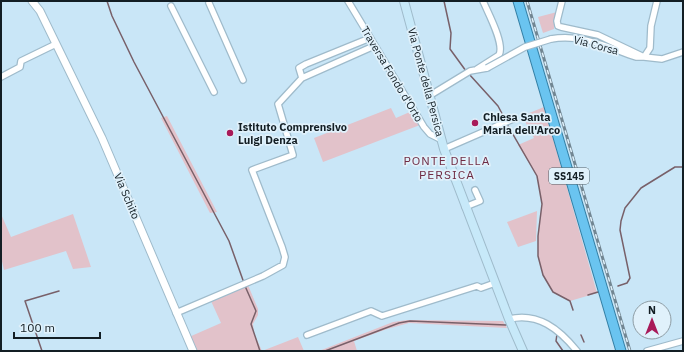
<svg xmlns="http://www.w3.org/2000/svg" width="684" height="352" font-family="'IBM Plex Sans',sans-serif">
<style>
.green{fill:#e2c2ca}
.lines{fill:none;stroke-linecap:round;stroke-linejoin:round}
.stream{stroke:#786069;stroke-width:1.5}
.minor-casing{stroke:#9fbbcb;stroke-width:8}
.tertiary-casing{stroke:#9fbbcb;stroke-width:9}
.secondary-casing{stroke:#9fbbcb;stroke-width:10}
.trunk-casing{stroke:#3480a6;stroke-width:11}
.minor{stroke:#fff;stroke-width:5.5}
.tertiary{stroke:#fff;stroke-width:7}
.secondary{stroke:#c7e9f9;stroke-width:8}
.trunk{stroke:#6ac4f0;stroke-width:9}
.rail-casing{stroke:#728692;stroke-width:3}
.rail{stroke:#e0f1fb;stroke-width:1.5;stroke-dasharray:4.5;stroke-linecap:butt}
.minor-bridge-casing{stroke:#9fbbcb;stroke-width:8;stroke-linecap:butt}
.minor-bridge{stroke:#fff;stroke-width:5.5}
.poi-dot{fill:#a81a59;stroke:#e0f1fb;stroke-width:1.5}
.labels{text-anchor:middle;stroke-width:3.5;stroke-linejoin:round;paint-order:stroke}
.shield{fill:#e0f1fb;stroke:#505d64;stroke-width:1}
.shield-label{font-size:10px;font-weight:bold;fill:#131e24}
.street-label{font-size:11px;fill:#131e24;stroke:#e0f1fb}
.poi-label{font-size:11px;font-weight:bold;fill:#131e24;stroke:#e0f1fb;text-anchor:start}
.neighbourhood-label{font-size:12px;letter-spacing:1px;fill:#6f2b43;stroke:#e0f1fb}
</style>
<rect width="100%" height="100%" fill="#c9e6f7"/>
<path class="green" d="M 557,12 L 554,18 L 554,29 L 543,33 L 538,17 Z
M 544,107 L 597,293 L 570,301 L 553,292 L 543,275 L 538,256 L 538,236 L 542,204 L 537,176 L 518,145 L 534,138 L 522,116 Z
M 391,108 L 396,118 L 412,111 L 420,125 L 323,162 L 314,138 Z
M 167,116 L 217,212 L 210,213 L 161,118 Z
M 537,211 L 536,241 L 518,247 L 507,222 Z
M 1,214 L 11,237 L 73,214 L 91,267 L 73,269 L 66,251 L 4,270 L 1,257 Z
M 248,285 L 258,309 L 258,315 L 253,324 L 254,333 L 262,351 L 298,337 L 304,351 L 195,351 L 189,337 L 221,323 L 211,301 Z
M 407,320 L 503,321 L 507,328 L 409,323 L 387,329 L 354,341 L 357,351 L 319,351 L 393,322 Z"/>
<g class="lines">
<path class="stream" d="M 107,1 L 112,16 L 134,62 L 229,241 L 244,283
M 444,1 L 451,33 L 450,49 L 466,71
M 469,74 L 498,106 L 506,121
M 507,124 L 537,176 L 542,204 L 538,236 L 538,256 L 543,275 L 553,292 L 570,301 L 573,310
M 245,286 L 256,311 L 251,324 L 260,351
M 618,286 L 627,283 L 630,278 L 620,230 L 621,221 L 625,208 L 641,188 L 675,167 L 683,167
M 588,295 L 598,292
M 557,334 L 556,341 L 563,351
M 581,335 L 584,342
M 42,351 L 25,301 L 59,291
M 325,351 L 399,323 L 410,321 L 506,325"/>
<g class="minor-casing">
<path id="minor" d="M 348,1 L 424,127 L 430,134 L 442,140
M 562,1 L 557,21 L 558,26 L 561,27 L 598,35 L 644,57 L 662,59 L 683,52
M 209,3 L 243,80
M 171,6 L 214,92
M 551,39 C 581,33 609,48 636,57 L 644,57 L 650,48 L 651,26 L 657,1
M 477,69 L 499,55 C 505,44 488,13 483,1
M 1,77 L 20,67 L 21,61 L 56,44
M 302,78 L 299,68 L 306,64 L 370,38
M 429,96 L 470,71 L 487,68
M 444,149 L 513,119
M 465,207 L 480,201 L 475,190
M 176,313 L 263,276 L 283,265 L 285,257 L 282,247 L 252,170 L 293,155 L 278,104 L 302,78 L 374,46
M 509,319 C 538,312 559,329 577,351
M 307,335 L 371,311 L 382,316 L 477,286 L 481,288 L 495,283
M 647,351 L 683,341"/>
</g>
<g class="tertiary-casing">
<path id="tertiary" d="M 32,1 L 40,11 L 102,138 L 193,351"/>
</g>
<g class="secondary-casing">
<path id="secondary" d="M 404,1 L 444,149 L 509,319 L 523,351"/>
</g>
<g class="trunk-casing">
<path id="trunk" d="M 518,1 L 621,351"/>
</g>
<use href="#minor" class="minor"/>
<use href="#tertiary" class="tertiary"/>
<use href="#secondary" class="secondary"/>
<use href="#trunk" class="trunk"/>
<g class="rail-casing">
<path id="rail" d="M 527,1 L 630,351"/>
</g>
<use href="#rail" class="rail"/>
<g class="minor-bridge-casing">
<path id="minor-bridge" d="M 487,68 L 525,47 L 551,39"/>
</g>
<use href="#minor-bridge" class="minor-bridge"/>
</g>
<g class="poi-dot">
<circle cx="475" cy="123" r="4"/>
<circle cx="230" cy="133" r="4"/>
</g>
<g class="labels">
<rect class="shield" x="549" y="168" width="40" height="16" rx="3"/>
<g class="shield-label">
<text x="569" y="180">SS145</text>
</g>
<g class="street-label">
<text transform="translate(596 45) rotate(15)" y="4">Via Corsa</text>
<text transform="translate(392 74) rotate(59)" y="4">Traversa Fondo d'Orto</text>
<text transform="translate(426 82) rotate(75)" y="4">Via Ponte della Persica</text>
<text transform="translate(127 196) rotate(67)" y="4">Via Schito</text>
</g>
<g class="poi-label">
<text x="483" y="121">Chiesa Santa<tspan x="483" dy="13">Maria dell'Arco</tspan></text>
<text x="238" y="131">Istituto Comprensivo<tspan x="238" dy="13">Luigi Denza</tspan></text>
</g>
<g class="neighbourhood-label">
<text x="447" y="165">PONTE DELLA<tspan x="447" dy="14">PERSICA</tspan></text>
</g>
</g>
<rect width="684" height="352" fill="none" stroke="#131e24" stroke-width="4"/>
<g transform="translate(652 320)"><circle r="19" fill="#e0f1fb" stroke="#8e9da5"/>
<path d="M0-3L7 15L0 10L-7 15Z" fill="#a81a59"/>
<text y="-6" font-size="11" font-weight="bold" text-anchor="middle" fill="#131e24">N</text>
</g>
<path d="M14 332v6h86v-6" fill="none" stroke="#131e24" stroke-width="2"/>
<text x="20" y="332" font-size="12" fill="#131e24" stroke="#e0f1fb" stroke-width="3" paint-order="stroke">100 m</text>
</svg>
